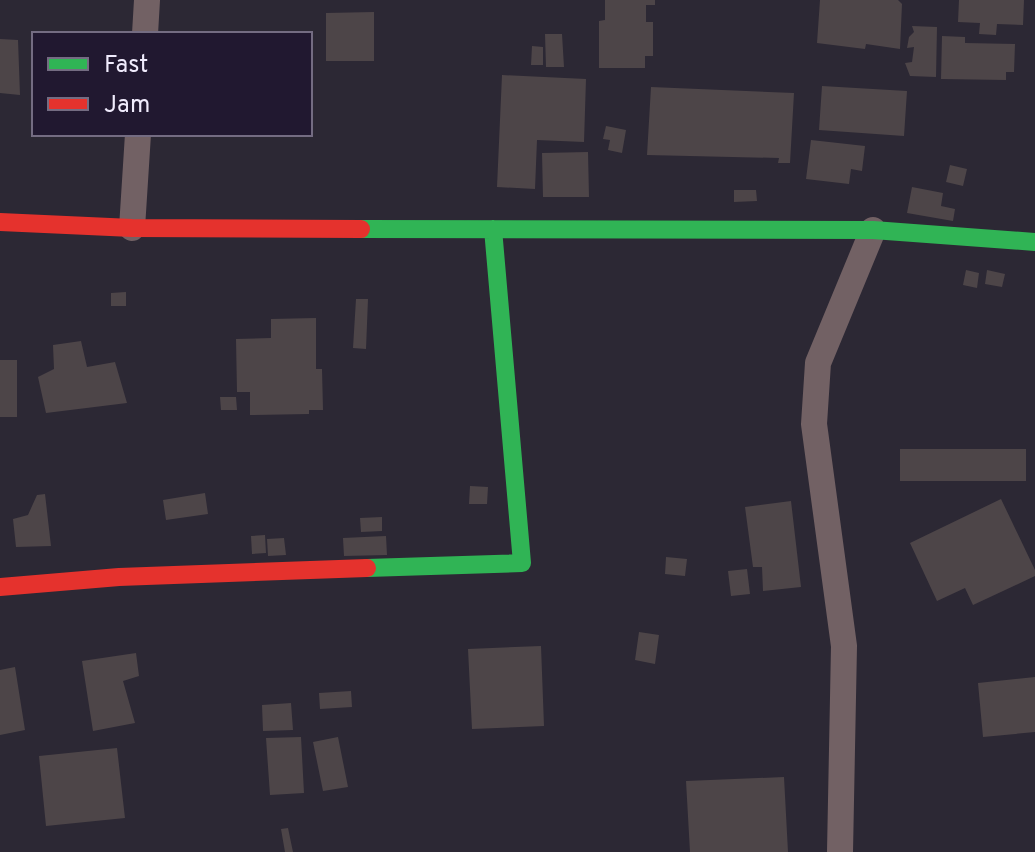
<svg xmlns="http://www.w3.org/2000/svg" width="1035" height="852" font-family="Overpass,sans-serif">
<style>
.building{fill:#4d4548}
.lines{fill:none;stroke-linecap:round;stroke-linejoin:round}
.street{stroke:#726164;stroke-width:26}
.fast{stroke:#30b455;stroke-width:18}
.jam{stroke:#e5322d;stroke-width:18}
</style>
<rect width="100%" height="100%" fill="#2c2834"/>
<path class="building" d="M 605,0 L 655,0 L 655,5 L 646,5 L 646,22 L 653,22 L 653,56 L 645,56 L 645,68 L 599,68 L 599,21 L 605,20 Z
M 820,0 L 898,0 L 902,4 L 900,49 L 866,44 L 865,49 L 817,43 Z
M 959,0 L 1024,0 L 1023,25 L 997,24 L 996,35 L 979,34 L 980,23 L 958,22 Z
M 374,12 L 374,61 L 326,61 L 326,13 Z
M 912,26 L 937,27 L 936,77 L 910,76 L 905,63 L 912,62 L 914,47 L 907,48 L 909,37 L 914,32 Z
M 545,34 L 562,34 L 564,67 L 546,67 Z
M 942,36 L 965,37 L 965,43 L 1015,44 L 1014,72 L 1006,72 L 1006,80 L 941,79 Z
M 0,39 L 18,40 L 20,95 L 0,93 Z
M 532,46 L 543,47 L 543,65 L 531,65 Z
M 502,75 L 586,79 L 584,142 L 537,140 L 535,189 L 497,187 Z
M 822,86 L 907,91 L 904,136 L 819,130 Z
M 651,87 L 794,93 L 790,163 L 778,163 L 779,158 L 647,155 Z
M 606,126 L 626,130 L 622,153 L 608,150 L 610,140 L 603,139 Z
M 811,140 L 865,146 L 862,171 L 851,169 L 849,184 L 806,179 Z
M 588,152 L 589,197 L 543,197 L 542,153 Z
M 950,165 L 967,169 L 963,186 L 946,182 Z
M 912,187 L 943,193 L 941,206 L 955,209 L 953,221 L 907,213 Z
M 734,190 L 756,190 L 757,201 L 734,202 Z
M 966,270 L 979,273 L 977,288 L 963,285 Z
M 987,270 L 1005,274 L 1002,287 L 985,284 Z
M 126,292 L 126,306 L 111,306 L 111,293 Z
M 356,299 L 368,299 L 366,349 L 353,348 Z
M 316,318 L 316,369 L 322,369 L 323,410 L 309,410 L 309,414 L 250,415 L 250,392 L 237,392 L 236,339 L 271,338 L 271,319 Z
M 81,341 L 87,367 L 115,362 L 127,403 L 46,413 L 38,377 L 54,369 L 53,345 Z
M 0,360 L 17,360 L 17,417 L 0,417 Z
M 220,397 L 236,397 L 237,410 L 221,410 Z
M 900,449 L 1026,449 L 1026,481 L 900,481 Z
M 470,486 L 488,487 L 487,504 L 469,504 Z
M 205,493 L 208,514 L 166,520 L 163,500 Z
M 45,494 L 51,546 L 16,547 L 13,519 L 28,515 L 37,495 Z
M 1001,499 L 1035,570 L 1035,576 L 973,605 L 965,588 L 937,601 L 910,543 Z
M 791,501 L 801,587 L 763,591 L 762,567 L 753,567 L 745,507 Z
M 382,517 L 382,531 L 361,532 L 360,518 Z
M 265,535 L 266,553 L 252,554 L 251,536 Z
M 386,536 L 387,555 L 344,556 L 343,538 Z
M 284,538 L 286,555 L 268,556 L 267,539 Z
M 666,557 L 687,559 L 685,576 L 665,574 Z
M 747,569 L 750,594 L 731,596 L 728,571 Z
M 639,632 L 659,635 L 655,664 L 635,660 Z
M 541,646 L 544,726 L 472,729 L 468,649 Z
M 136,653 L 139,676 L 123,681 L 135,723 L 93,731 L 82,661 Z
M 15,667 L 25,730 L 0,735 L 0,670 Z
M 1035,677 L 1035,732 L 983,737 L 978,683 Z
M 351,691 L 352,707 L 320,709 L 319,693 Z
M 291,703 L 293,730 L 263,731 L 262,705 Z
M 301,737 L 304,793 L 270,795 L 266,738 Z
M 338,737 L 348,787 L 323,791 L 313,742 Z
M 117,748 L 125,818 L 46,826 L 39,756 Z
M 784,777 L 788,852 L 690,852 L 686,781 Z
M 288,828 L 293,852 L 285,852 L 281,829 Z"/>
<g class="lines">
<path class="street" d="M 145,34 L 147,0
M 132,228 L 138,134
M 840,852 L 844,646 L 814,424 L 818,363 L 873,230"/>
<path class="fast" d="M 361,229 L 873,230 L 1035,242
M 367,568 L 522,563 L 493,229"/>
<path class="jam" d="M 0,222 L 132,228 L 361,229
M 0,587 L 119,577 L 367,568"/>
</g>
<rect x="32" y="32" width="280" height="104" fill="#211830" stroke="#746c82" stroke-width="2"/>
<rect x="48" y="58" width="40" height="12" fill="#30b455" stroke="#746c82" stroke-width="2"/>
<text x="104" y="72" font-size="24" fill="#f0ebfc">Fast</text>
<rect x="48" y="98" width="40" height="12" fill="#e5322d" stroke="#746c82" stroke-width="2"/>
<text x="104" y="112" font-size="24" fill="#f0ebfc">Jam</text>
</svg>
